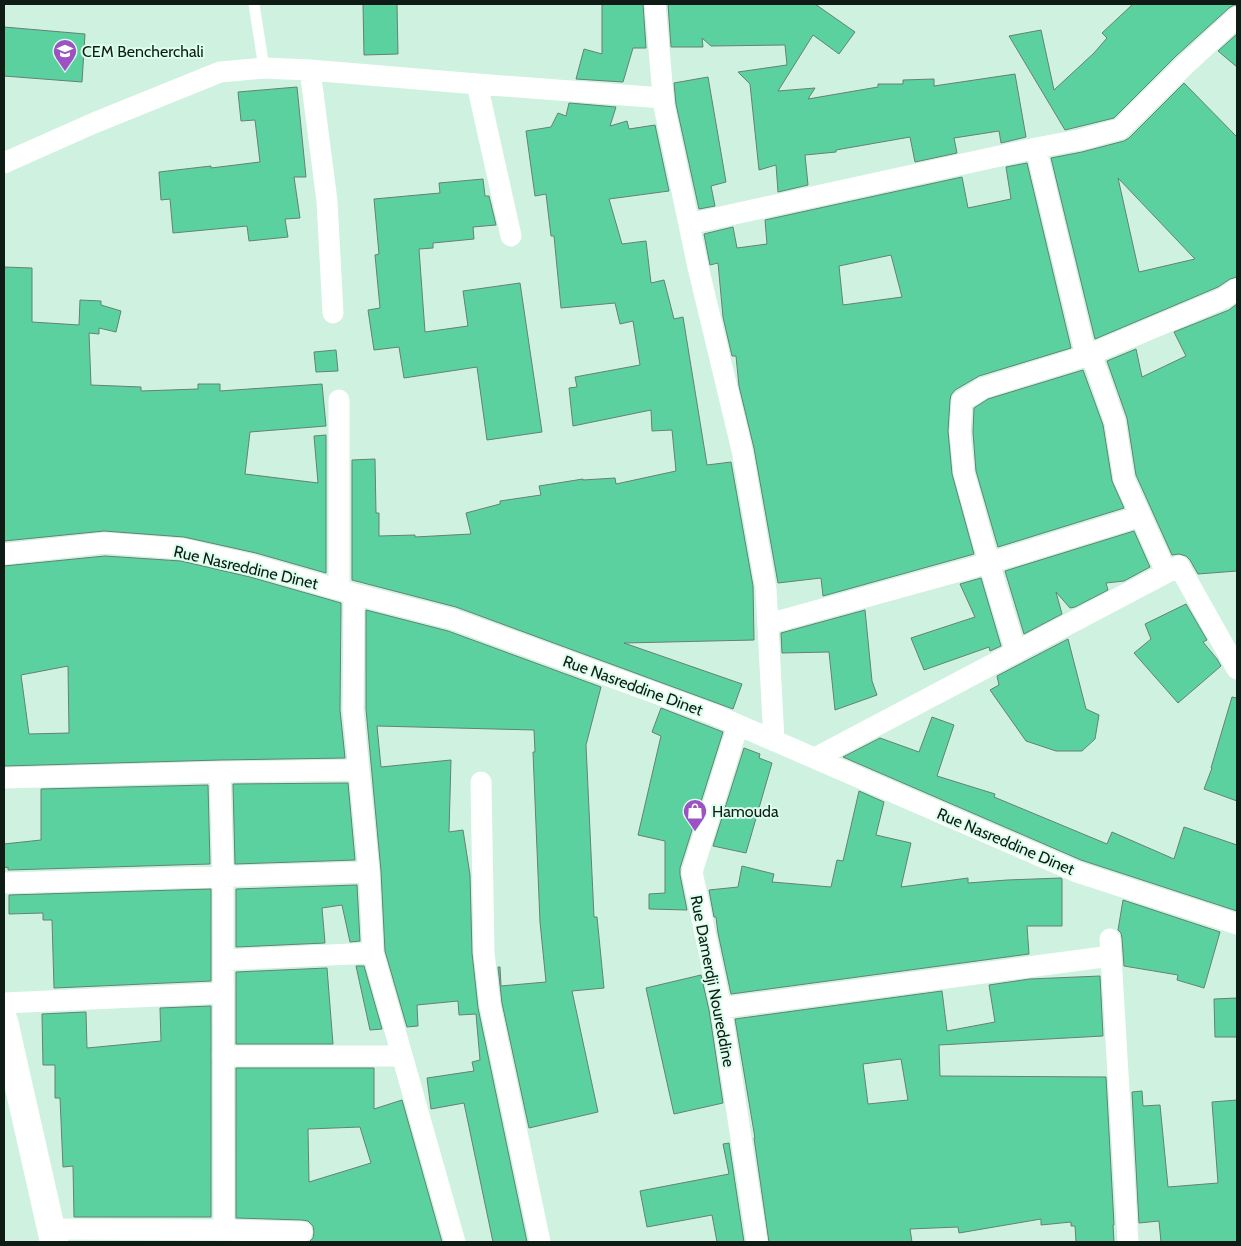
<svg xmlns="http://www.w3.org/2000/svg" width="1241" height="1246" font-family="Cabin,sans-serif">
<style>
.building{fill:#5cd1a0;stroke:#638273;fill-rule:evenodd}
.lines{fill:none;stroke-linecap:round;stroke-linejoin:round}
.service{stroke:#fff;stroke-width:11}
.minor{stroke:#fff;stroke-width:21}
.secondary{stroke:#fff;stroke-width:28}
.labels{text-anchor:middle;stroke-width:4;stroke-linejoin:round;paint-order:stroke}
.poi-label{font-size:16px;fill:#0f1c16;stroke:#dcfeed;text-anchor:start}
.street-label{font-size:16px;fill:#0f1c16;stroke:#dcfeed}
</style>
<rect width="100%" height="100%" fill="#cff1e0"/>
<path class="building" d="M 363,4 L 397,4 L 398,54 L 364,55 Z
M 602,4 L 643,4 L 646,48 L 633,48 L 623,82 L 576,79 L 584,49 L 602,54 Z
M 668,4 L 815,4 L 855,32 L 839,54 L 813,35 L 778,91 L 815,88 L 808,99 L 878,87 L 878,84 L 903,84 L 903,80 L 934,79 L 934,86 L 1015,74 L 1026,137 L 1001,143 L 999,131 L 954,138 L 957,153 L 915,162 L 910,137 L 836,150 L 836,152 L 805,155 L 808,185 L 778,192 L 776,165 L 759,170 L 750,84 L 738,72 L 787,65 L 785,45 L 711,46 L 702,38 L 703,47 L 671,47 Z
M 1133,4 L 1237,4 L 1237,5 L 1234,5 L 1229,8 L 1176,56 L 1114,118 L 1065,130 L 1009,36 L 1041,30 L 1054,90 L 1094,53 L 1107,38 L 1102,33 Z
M 4,27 L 85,34 L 82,82 L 4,76 Z
M 1237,34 L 1237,67 L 1218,51 Z
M 708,77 L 726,182 L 711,186 L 715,206 L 699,209 L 676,104 L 674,83 Z
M 1184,83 L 1237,137 L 1237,277 L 1230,279 L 1218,287 L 1095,339 L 1051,158 L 1082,152 L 1124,141 L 1129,138 ZM 1118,178 L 1195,259 L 1139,272 Z
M 297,87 L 306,177 L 294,177 L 300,218 L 285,219 L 288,237 L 249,241 L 247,226 L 173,233 L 170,199 L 161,200 L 159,172 L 211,166 L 211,168 L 260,162 L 255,120 L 241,121 L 238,92 Z
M 569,103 L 616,107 L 610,126 L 627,121 L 629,129 L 655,125 L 669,191 L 609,199 L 622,244 L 646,241 L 651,283 L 664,280 L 674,319 L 683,317 L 707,465 L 731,462 L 753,586 L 754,640 L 624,643 L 742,684 L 733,709 L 456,607 L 352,580 L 352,460 L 375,459 L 376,513 L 379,513 L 379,536 L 415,535 L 415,537 L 471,534 L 466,513 L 500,504 L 500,501 L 541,495 L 539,486 L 583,479 L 583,480 L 615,478 L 616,484 L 676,471 L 672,430 L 652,431 L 651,410 L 573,426 L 569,388 L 577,387 L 575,377 L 640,365 L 633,321 L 620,324 L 615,303 L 561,308 L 554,236 L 551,236 L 546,194 L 535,196 L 526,131 L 551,127 L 558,113 L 566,116 Z
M 1027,163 L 1071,348 L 979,376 L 955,390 L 951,395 L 950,400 L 948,431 L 952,474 L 974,554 L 823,596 L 821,578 L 778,583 L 754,448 L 739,386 L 736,356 L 732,356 L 723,317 L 718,263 L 710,265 L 704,234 L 733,227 L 737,248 L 767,244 L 765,220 L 962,177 L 968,208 L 1011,199 L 1006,167 ZM 891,255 L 902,297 L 843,305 L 839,266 Z
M 483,179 L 485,196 L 489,196 L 496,225 L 473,227 L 474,239 L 433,243 L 433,248 L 419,249 L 425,332 L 468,326 L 463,291 L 520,283 L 542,432 L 487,440 L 477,367 L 404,378 L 399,347 L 374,350 L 368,310 L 380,308 L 375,255 L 379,254 L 374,199 L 440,193 L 439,183 Z
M 4,267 L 32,268 L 32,322 L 79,325 L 80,300 L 101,301 L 101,305 L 121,311 L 116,332 L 99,328 L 99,334 L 89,333 L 91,385 L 141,387 L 141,391 L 198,389 L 198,384 L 220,384 L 220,391 L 322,384 L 326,426 L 250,432 L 245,474 L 318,483 L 314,436 L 326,435 L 326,573 L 256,553 L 184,537 L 104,531 L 4,541 Z
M 1237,304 L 1237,571 L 1198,574 L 1190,560 L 1186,556 L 1179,554 L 1172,555 L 1136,475 L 1127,418 L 1107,361 L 1136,349 L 1142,377 L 1186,356 L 1174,332 L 1229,310 Z
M 336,350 L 338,371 L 316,372 L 314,352 Z
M 1083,370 L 1103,425 L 1112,481 L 1124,508 L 998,547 L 976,471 L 973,432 L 974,408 L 988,399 Z
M 1134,531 L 1150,567 L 1124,581 L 1106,583 L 1108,590 L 1075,607 L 1070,608 L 1056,592 L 1062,614 L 1024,634 L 1005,571 Z
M 105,556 L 181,561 L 250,577 L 341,603 L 340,710 L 345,758 L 220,760 L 4,766 L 4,566 ZM 68,666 L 69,733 L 29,734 L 21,675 Z
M 981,578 L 1001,646 L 990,651 L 989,647 L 924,670 L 911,638 L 975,617 L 960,584 Z
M 1186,604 L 1207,640 L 1203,642 L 1217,659 L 1221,666 L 1178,703 L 1134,653 L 1151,639 L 1145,624 Z
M 366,610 L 448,631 L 601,687 L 586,745 L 594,917 L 597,917 L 604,988 L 572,991 L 598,1112 L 529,1128 L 502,1003 L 498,967 L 500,967 L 501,986 L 546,982 L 540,922 L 533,752 L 535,752 L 534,730 L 377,726 L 381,767 L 451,760 L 449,832 L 463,830 L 470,875 L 472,953 L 478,1008 L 527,1242 L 493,1242 L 464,1103 L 431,1109 L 427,1078 L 474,1071 L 472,1062 L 480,1060 L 476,1014 L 459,1015 L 458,1001 L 417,1005 L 418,1026 L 407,1027 L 385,951 L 381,871 L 366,709 Z
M 865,610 L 872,681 L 877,695 L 835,710 L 829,652 L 782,653 L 781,633 Z
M 1068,639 L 1086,709 L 1099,715 L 1095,739 L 1082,751 L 1056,751 L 1026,741 L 990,690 L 999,685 L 997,676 Z
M 1232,697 L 1237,698 L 1237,801 L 1204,789 L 1212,768 L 1211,768 Z
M 661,708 L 723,732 L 680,868 L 680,875 L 687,910 L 649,909 L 649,894 L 665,893 L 665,841 L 638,835 L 661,736 L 652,732 Z
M 932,717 L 954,725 L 937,776 L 995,794 L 994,797 L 1107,844 L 1112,832 L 1174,859 L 1184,827 L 1237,845 L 1237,911 L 1081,860 L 843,757 L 880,738 L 919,752 Z
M 744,748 L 760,754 L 759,758 L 772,763 L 746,853 L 713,846 Z
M 348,783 L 355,860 L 235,864 L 233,784 Z
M 208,785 L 210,864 L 8,870 L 8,867 L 4,868 L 4,844 L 41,840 L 41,789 Z
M 859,791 L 884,802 L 876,835 L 911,843 L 901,887 L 968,878 L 968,883 L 1007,880 L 1061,878 L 1062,879 L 1062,926 L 1027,926 L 1029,954 L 731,994 L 718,933 L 716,917 L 714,917 L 709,890 L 738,887 L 742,866 L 774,874 L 772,882 L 831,887 L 837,860 L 843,861 Z
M 357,885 L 360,941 L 350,942 L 342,905 L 322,908 L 325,943 L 236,947 L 236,889 Z
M 211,889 L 211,981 L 54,988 L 52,920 L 43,920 L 43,913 L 9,914 L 9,895 Z
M 1123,900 L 1220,932 L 1204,988 L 1177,980 L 1178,975 L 1124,966 L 1122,938 L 1121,933 L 1118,930 Z
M 356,966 L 364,966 L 382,1029 L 370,1030 Z
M 327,968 L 333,1044 L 236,1044 L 236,972 Z
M 701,975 L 709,1010 L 723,1103 L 674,1114 L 646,988 Z
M 1100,976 L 1103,1036 L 939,1045 L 940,1076 L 1106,1077 L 1114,1225 L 1113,1225 L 1114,1242 L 1076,1242 L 1075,1226 L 1071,1226 L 1071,1222 L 1041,1225 L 1041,1219 L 959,1233 L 958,1227 L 910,1229 L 912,1242 L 769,1242 L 754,1138 L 755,1138 L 735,1019 L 942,991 L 947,1031 L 995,1022 L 989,985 L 1030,979 ZM 901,1059 L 908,1100 L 868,1104 L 863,1064 Z
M 1237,998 L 1237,1037 L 1215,1037 L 1214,999 Z
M 211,1006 L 211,1217 L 74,1217 L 73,1166 L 63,1167 L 60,1098 L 55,1098 L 55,1065 L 43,1065 L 42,1014 L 86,1012 L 87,1048 L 161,1041 L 160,1008 Z
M 236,1068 L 374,1068 L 374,1109 L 402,1100 L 442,1242 L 309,1242 L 313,1238 L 314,1232 L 313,1226 L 308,1221 L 302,1220 L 236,1218 ZM 360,1127 L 371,1163 L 309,1182 L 308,1129 Z
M 1142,1091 L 1143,1106 L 1160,1105 L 1168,1187 L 1218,1183 L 1212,1102 L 1237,1100 L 1237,1242 L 1161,1242 L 1159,1221 L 1139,1223 L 1132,1092 Z
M 729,1143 L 744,1242 L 717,1242 L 712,1215 L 647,1227 L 640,1191 L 729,1174 L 723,1144 Z"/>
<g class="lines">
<path class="service" d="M 254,4 L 264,68"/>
<path class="minor" d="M 655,4 L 664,106 L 698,267 L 742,450 L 766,589 L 774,741
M 310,70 L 327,201 L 333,313
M 477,84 L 511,236
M 1036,148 L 1086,356 L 1224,298 L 1237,289
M 4,163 L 94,123 L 220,72 L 264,68 L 310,70 L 477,84 L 663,98
M 689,224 L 1036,148 L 1079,140 L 1120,129 L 1185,65 L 1237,17
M 1091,354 L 1115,422 L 1124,479 L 1166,572
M 339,400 L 339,589
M 4,554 L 105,543 L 183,549 L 253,565 L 354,594 L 452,619 L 715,715 L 1077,872 L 1237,924
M 354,594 L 353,710 L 369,872 L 373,953 L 455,1242
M 768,624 L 989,563 L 1141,516
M 1016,652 L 989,563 L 964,473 L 960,432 L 962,401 L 983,388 L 1086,356
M 738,725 L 692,872 L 721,1008 L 757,1242
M 815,758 L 1179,566 L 1237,669
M 220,772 L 359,770
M 4,778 L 220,772 L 223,876 L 224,1230 L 51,1229
M 481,782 L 484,953 L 490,1005 L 540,1242
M 4,883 L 369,872
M 1110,939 L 1128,1242
M 223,960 L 373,953
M 4,1003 L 223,993
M 721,1008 L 1111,956
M 223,1056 L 402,1056
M 224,1230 L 302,1232"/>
<path class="secondary" d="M 4,1021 L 54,1242"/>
</g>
<defs>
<g id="school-pin" transform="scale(1.25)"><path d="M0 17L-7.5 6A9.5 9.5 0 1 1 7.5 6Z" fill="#9e51c3" stroke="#dcfeed"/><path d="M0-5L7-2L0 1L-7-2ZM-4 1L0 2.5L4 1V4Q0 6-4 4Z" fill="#fff"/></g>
<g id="shop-pin" transform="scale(1.25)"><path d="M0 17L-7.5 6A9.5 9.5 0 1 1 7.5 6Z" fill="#9e51c3" stroke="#dcfeed"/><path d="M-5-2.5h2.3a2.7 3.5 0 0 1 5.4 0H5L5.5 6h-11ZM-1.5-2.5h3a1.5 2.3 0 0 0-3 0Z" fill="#fff"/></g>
</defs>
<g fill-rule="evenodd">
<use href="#school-pin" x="65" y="51"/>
<use href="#shop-pin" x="695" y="811"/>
</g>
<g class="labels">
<g class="poi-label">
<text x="82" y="57">CEM Bencherchali</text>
<text x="712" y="817">Hamouda</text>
</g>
<g class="street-label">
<text transform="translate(246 567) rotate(13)" y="6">Rue Nasreddine Dinet</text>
<text transform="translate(633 685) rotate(20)" y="6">Rue Nasreddine Dinet</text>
<text transform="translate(1006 841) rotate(23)" y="6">Rue Nasreddine Dinet</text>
<text transform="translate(713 981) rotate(79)" y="6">Rue Damerdji Noureddine</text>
</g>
</g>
<rect width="1241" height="1246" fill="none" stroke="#0f1c16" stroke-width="10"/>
</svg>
